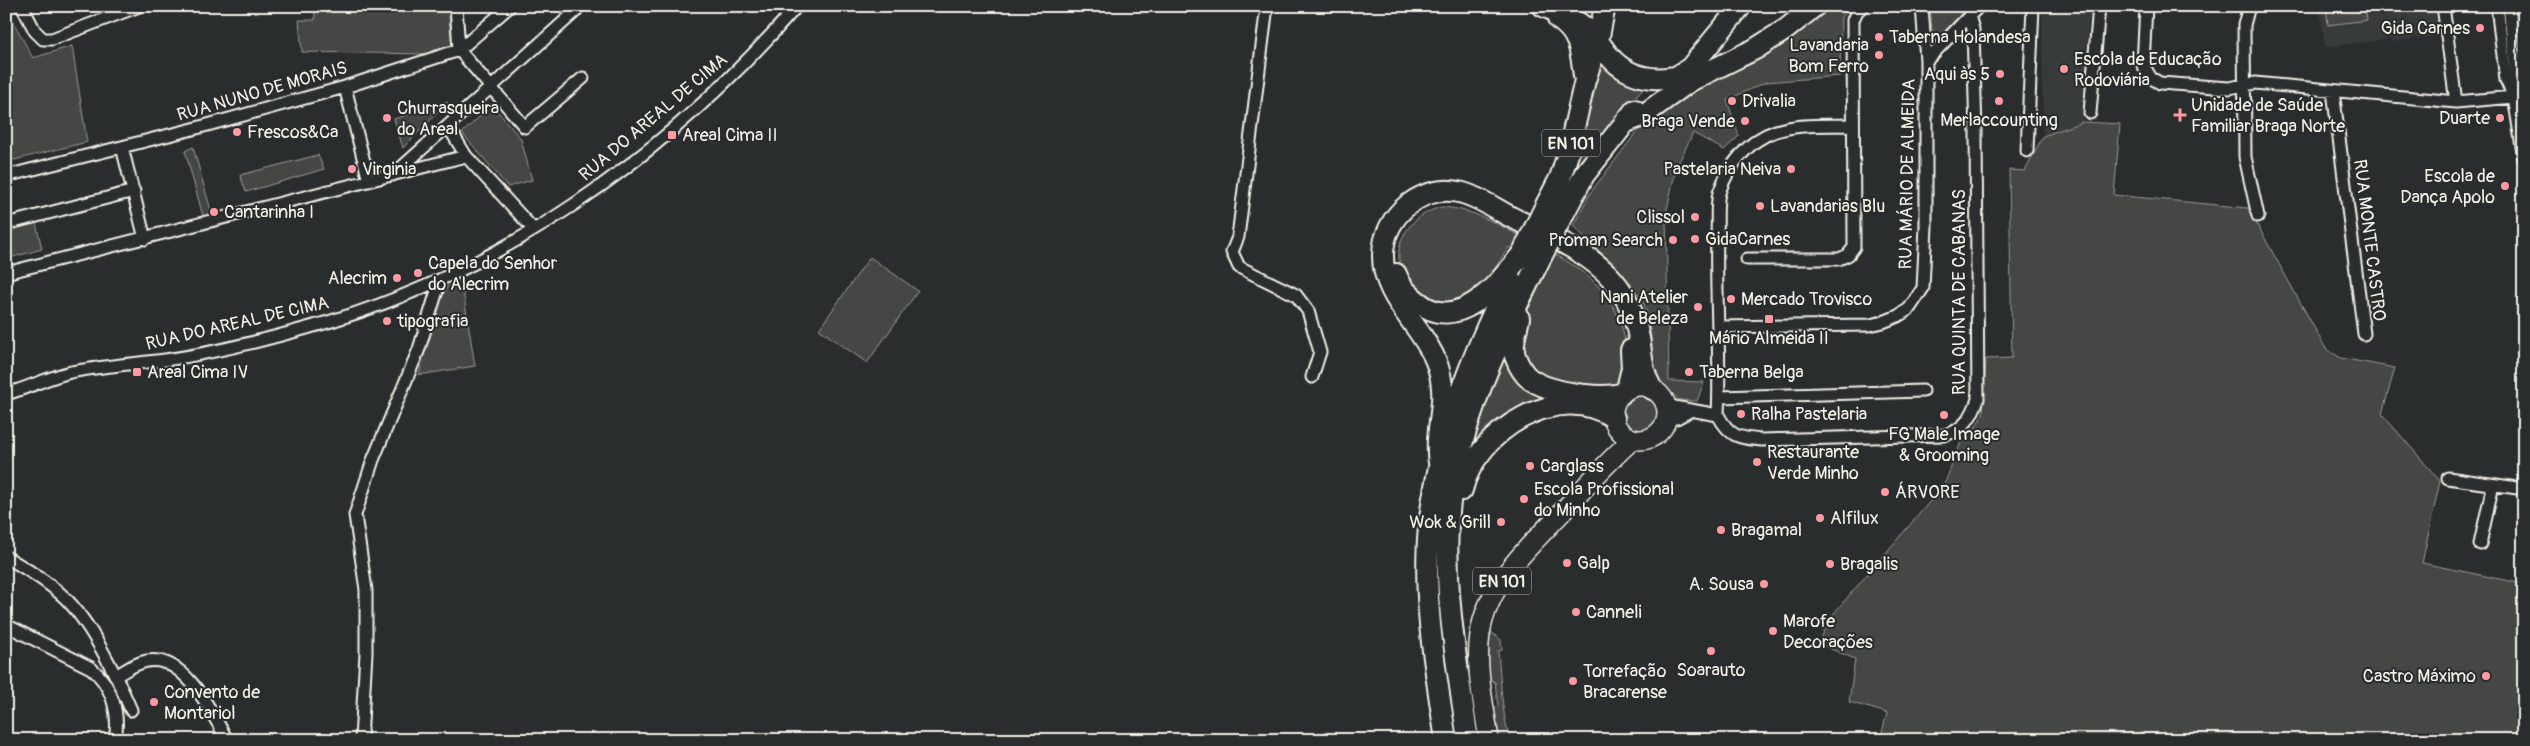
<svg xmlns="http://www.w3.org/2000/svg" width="2530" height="746" font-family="Pangolin,sans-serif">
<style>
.built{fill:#373a3a}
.green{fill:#444645;stroke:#9c9c96}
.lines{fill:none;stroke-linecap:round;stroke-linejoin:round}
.minor-casing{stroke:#f4f1e8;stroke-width:15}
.primary-casing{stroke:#f4f1e8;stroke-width:22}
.trunk-casing{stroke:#f4f1e8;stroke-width:24}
.minor{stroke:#2a2d2e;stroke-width:11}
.primary{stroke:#2a2d2e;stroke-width:19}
.trunk{stroke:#2a2d2e;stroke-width:20}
.trunk-bridge-casing{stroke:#f4f1e8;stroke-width:24;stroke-linecap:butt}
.trunk-bridge{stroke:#2a2d2e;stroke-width:20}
.poi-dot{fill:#ff9aa2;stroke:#2a2d2e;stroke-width:2}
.labels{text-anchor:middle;stroke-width:4;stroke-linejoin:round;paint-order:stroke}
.shield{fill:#2a2d2e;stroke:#b7b6b0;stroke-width:1}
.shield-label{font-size:16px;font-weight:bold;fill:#f4f1e8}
.poi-label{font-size:18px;fill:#f4f1e8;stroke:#2a2d2e;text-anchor:start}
.street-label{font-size:18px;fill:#f4f1e8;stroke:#2a2d2e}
</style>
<rect width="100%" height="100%" fill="#2a2d2e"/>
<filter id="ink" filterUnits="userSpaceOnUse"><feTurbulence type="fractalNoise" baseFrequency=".02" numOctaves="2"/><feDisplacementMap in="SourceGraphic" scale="10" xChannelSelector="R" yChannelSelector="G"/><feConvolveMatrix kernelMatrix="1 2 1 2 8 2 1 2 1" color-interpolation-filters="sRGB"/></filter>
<g filter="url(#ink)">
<path class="built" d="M 2042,6 L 2096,6 L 2096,16 L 2089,16 L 2082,122 L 2043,136 Z
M 2319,6 L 2435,6 L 2439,36 L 2391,42 L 2390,39 L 2325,47 Z"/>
<path class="green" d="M 315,6 L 448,6 L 452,46 L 427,54 L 302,52 L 299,20 L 315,20 Z
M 1830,6 L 1853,6 L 1841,17 L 1840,76 L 1766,82 L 1727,100 L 1739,136 L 1724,150 L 1693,133 L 1676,168 L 1666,214 L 1669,381 L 1704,382 L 1697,401 L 1679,400 L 1653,374 C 1653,356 1651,318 1643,302 C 1629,278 1594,246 1573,226 L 1591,192 L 1642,125 L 1702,85 L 1754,63 L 1796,36 Z
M 1930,6 L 1968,6 L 1944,32 L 1936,34 L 1932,31 Z
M 2326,6 L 2365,6 L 2367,20 L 2328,25 Z
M 6,9 L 33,58 L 72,46 L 87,142 L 6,162 Z
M 1597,51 L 1644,87 C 1615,120 1587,153 1565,191 Z
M 448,102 L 403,148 L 394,119 Z
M 492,105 L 521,139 L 532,180 L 508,187 L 462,133 Z
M 2082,122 L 2120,124 L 2114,195 L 2248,208 L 2326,349 L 2341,358 L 2395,368 L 2382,414 L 2440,481 L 2422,563 L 2524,584 L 2524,740 L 1880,740 L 1887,713 L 1849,702 L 1855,659 L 1819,644 L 1829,619 L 1944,485 L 1963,437 L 1975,428 L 1983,414 L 1986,359 L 2012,358 L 2009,170 L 2025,171 L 2043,136 Z
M 193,147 L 212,214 L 203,216 L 185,151 Z
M 318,155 L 324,169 L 246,192 L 240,175 Z
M 1442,207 C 1473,209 1497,224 1524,238 C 1573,263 1618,285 1626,347 C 1628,357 1625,370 1625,381 L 1608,390 L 1552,381 L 1527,365 L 1519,330 L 1547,269 L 1509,247 C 1496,265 1489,282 1469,297 C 1450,312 1414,296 1404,276 C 1388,244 1411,214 1442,207 Z
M 36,223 L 42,249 L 13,257 L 6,230 Z
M 870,257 L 918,291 L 867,363 L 819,329 Z
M 461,278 L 475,366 L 419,375 L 436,307 L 446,288 Z
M 1505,345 L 1562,403 L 1467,461 L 1474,427 Z
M1621 413a19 19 0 1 1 38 0a19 19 0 1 1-38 0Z
M 1491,632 L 1501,640 L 1502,650 L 1498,651 C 1500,669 1502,727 1512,740 L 1499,740 L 1494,710 L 1498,705 L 1495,682 L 1489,679 L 1487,649 Z"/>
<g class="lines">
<g class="minor-casing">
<path id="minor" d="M 22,6 L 35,31 L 43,39 L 52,39 L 139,6
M 456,6 L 459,50
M 1267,6 L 1238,237 L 1232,252 L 1239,267 L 1296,295 L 1308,311 L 1320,352 L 1312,377
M 2146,6 L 2143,65 L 2151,78 L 2160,83 L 2229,88 L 2255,83 L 2456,102 L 2514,97
M 2249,6 L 2244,25 L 2245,157 L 2258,216
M 2443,6 L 2456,102
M 2497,6 L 2506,80 L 2514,97 L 2524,159
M 2509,6 L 2517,80 L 2514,97
M 459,50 L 525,127 L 583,78
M 1926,61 L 1979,6
M 345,87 L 369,181
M 2333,91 L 2364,334
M 2090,113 L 2099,6
M 448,126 L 466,156
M 122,147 L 145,239
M 2027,151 L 2033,6
M 393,175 L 576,11
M 6,176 L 193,129 L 345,87 L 459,50 L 510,6
M 6,224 L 134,191
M 1747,259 L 1839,259 L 1848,255 L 1854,247 L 1853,20 L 1857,11 L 1863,6
M 6,273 L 466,156 L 534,230
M 1718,327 L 1870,325 L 1883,322 L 1898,316 L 1909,309 L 1923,288 L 1926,226 L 1926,61 L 1922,6
M 6,394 C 28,388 49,377 71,372 C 102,366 134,364 165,360 C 213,353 261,341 307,328 C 499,276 668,155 797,6
M 1719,397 L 1923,391
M 1664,401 L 1674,407 L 1718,415
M 1718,415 C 1730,437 1738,438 1762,440 L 1944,435 C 1963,431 1972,417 1978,399 L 1976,133 L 1973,29 L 1969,16
M 1718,415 C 1721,355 1715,295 1717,235 C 1718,222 1716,206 1719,193 C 1728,166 1748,140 1776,131 C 1800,123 1828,126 1852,125
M 1667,418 L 1677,418 L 1690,411
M 2448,478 L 2524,489
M 2480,544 L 2493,485
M 6,557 C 27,569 47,581 64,597 C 90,621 117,677 131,710
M 6,625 L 91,668 C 112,685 120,713 115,740
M 116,676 C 126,670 135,663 147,661 C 185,654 212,713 227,740
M 361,740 L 366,653 L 366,590 L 355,515 L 373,460 L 419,349 L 440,281"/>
</g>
<g class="primary-casing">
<path id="primary" d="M1613 413a27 27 0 1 1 54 0a27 27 0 1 1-54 0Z
M 1489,740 C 1484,705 1475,669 1480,634 C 1488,582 1530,546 1564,510 C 1587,485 1608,461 1633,439"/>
</g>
<g class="trunk-casing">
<path id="trunk" d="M 1543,6 C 1559,13 1574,18 1587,29 C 1596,37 1602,47 1609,56 C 1632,83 1666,82 1697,71
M 1558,19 C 1580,33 1581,52 1584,76
M 1679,75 L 1690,68 L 1741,6
M 1629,121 L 1642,116 L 1690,81 L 1755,49 L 1785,30 L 1815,6
M 1547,203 L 1560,178 L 1568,154 L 1585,80 L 1598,41 L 1605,6
M 1564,213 L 1584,175 L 1635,110
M 1396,274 C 1400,286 1407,293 1417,301 C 1458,336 1499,283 1522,254
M 1519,318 C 1517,330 1511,343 1515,356 C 1518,364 1523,374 1530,379 C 1550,393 1598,399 1621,394
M 1627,389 L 1632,368 L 1631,350
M 1439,463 C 1433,425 1452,399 1435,359 C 1420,324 1382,296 1383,255 C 1383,215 1423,182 1463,193 C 1480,198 1496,209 1511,217 C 1546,235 1587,250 1613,280 C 1627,296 1635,317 1639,338 C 1642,356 1642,373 1652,389
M 1462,490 C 1476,431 1559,379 1614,418
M 1446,740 C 1435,668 1421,591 1430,518 C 1441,433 1472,355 1510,278
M 1468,740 C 1457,666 1441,577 1450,502 C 1462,416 1500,338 1539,261"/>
</g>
<use href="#minor" class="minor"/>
<use href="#primary" class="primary"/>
<use href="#trunk" class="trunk"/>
<g class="trunk-bridge-casing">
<path id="trunk-bridge" d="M 1522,254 L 1547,203
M 1539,261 L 1564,213"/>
</g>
<use href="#trunk-bridge" class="trunk-bridge"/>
</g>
</g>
<g class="poi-dot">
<circle cx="2480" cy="28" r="5"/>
<circle cx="1879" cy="37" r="5"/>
<circle cx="1879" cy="55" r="5"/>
<circle cx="2064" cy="69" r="5"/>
<circle cx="2000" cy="74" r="5"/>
<circle cx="1732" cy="101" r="5"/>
<circle cx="1999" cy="101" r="5"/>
<path d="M2177.5 107.5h5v5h5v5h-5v5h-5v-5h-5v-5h5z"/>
<circle cx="387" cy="118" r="5"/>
<circle cx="2500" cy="118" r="5"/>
<circle cx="1745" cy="121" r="5"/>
<circle cx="237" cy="132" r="5"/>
<rect x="667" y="130" width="10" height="10" rx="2.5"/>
<circle cx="352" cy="169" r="5"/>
<circle cx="1791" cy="169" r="5"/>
<circle cx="2505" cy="186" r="5"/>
<circle cx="1760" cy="206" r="5"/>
<circle cx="214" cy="212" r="5"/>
<circle cx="1695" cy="217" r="5"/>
<circle cx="1695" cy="239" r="5"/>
<circle cx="1673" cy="240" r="5"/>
<circle cx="418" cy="273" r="5"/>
<circle cx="397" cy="278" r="5"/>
<circle cx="1731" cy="299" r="5"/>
<circle cx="1698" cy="307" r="5"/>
<rect x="1764" y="314" width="10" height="10" rx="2.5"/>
<circle cx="387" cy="321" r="5"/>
<rect x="132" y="367" width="10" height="10" rx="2.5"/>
<circle cx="1689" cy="372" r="5"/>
<circle cx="1741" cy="414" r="5"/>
<circle cx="1944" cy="415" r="5"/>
<circle cx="1757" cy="462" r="5"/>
<circle cx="1530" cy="466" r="5"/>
<circle cx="1885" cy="492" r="5"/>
<circle cx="1524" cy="499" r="5"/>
<circle cx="1820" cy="518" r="5"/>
<circle cx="1501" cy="522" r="5"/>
<circle cx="1721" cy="530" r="5"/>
<circle cx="1567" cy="563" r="5"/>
<circle cx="1830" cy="564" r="5"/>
<circle cx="1764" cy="584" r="5"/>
<circle cx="1576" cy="612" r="5"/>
<circle cx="1773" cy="631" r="5"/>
<circle cx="1711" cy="651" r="5"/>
<circle cx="2486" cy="676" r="5"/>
<circle cx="1573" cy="681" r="5"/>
<circle cx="154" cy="702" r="5"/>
</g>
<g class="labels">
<g class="shield">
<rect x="1542" y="129.5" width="58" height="27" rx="4"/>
<rect x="1473" y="567.5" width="58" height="27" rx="4"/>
</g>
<g class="shield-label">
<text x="1571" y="149">EN 101</text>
<text x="1502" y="587">EN 101</text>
</g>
<g class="poi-label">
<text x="2470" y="34" text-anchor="end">Gida Carnes</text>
<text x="1889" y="43">Taberna Holandesa</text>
<text x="1869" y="51" text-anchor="end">Lavandaria<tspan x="1869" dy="21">Bom Ferro</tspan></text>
<text x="2074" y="65">Escola de Educação<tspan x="2074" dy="21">Rodoviária</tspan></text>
<text x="1990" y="80" text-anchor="end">Aqui às 5</text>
<text x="1742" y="107">Drivalia</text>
<text x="2191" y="111">Unidade de Saúde<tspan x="2191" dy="21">Familiar Braga Norte</tspan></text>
<text x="397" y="114">Churrasqueira<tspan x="397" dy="21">do Areal</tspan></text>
<text x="2490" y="124" text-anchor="end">Duarte</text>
<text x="1999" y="126" text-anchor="middle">Merlaccounting</text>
<text x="1735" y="127" text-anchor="end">Braga Vende</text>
<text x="247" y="138">Frescos&amp;Cª</text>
<text x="682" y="141">Areal Cima II</text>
<text x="362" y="175">Virginia</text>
<text x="1781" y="175" text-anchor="end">Pastelaria Neiva</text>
<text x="2495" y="182" text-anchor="end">Escola de<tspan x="2495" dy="21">Dança Apolo</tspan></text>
<text x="1770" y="212">Lavandarias Blu</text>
<text x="224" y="218">Cantarinha I</text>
<text x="1685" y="223" text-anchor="end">Clissol</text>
<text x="1705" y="245">GidaCarnes</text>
<text x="1663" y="246" text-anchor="end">Proman Search</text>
<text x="428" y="269">Capela do Senhor<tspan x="428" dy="21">do Alecrim</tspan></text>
<text x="387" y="284" text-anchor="end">Alecrim</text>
<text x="1688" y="303" text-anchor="end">Nani Atelier<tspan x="1688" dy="21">de Beleza</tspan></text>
<text x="1741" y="305">Mercado Trovisco</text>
<text x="397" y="327">tipografia</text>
<text x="1769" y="344" text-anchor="middle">Mário Almeida II</text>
<text x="147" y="378">Areal Cima IV</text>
<text x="1699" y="378">Taberna Belga</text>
<text x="1751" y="420">Ralha Pastelaria</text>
<text x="1944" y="440" text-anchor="middle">FG Male Image<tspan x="1944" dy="21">&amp; Grooming</tspan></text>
<text x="1767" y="458">Restaurante<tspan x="1767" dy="21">Verde Minho</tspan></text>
<text x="1540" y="472">Carglass</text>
<text x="1534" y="495">Escola Profissional<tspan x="1534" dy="21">do Minho</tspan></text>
<text x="1895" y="498">ÁRVORE</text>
<text x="1830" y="524">Alfilux</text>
<text x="1491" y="528" text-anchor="end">Wok &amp; Grill</text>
<text x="1731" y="536">Bragamal</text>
<text x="1577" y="569">Galp</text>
<text x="1840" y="570">Bragalis</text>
<text x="1754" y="590" text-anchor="end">A. Sousa</text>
<text x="1586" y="618">Canneli</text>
<text x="1783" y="627">Marofe<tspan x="1783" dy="21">Decorações</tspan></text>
<text x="1711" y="676" text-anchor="middle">Soarauto</text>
<text x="1583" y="677">Torrefação<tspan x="1583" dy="21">Bracarense</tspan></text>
<text x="2476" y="682" text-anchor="end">Castro Máximo</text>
<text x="164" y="698">Convento de<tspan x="164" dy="21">Montariol</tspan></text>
</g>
<g class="street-label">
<text transform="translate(262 91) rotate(-16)" y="6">RUA NUNO DE MORAIS</text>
<text transform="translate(653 117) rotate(-40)" y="6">RUA DO AREAL DE CIMA</text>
<text transform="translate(1907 174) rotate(-89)" y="6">RUA MÁRIO DE ALMEIDA</text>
<text transform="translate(2370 240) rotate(83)" y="6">RUA MONTE CASTRO</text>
<text transform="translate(1959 292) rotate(-90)" y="6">RUA QUINTA DE CABANAS</text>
<text transform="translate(237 323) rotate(-13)" y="6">RUA DO AREAL DE CIMA</text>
</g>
</g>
<rect width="2530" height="746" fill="none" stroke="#2a2d2e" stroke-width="25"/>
<rect x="12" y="12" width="2505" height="721" fill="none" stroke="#f4f1e8" stroke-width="2" filter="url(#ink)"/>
</svg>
